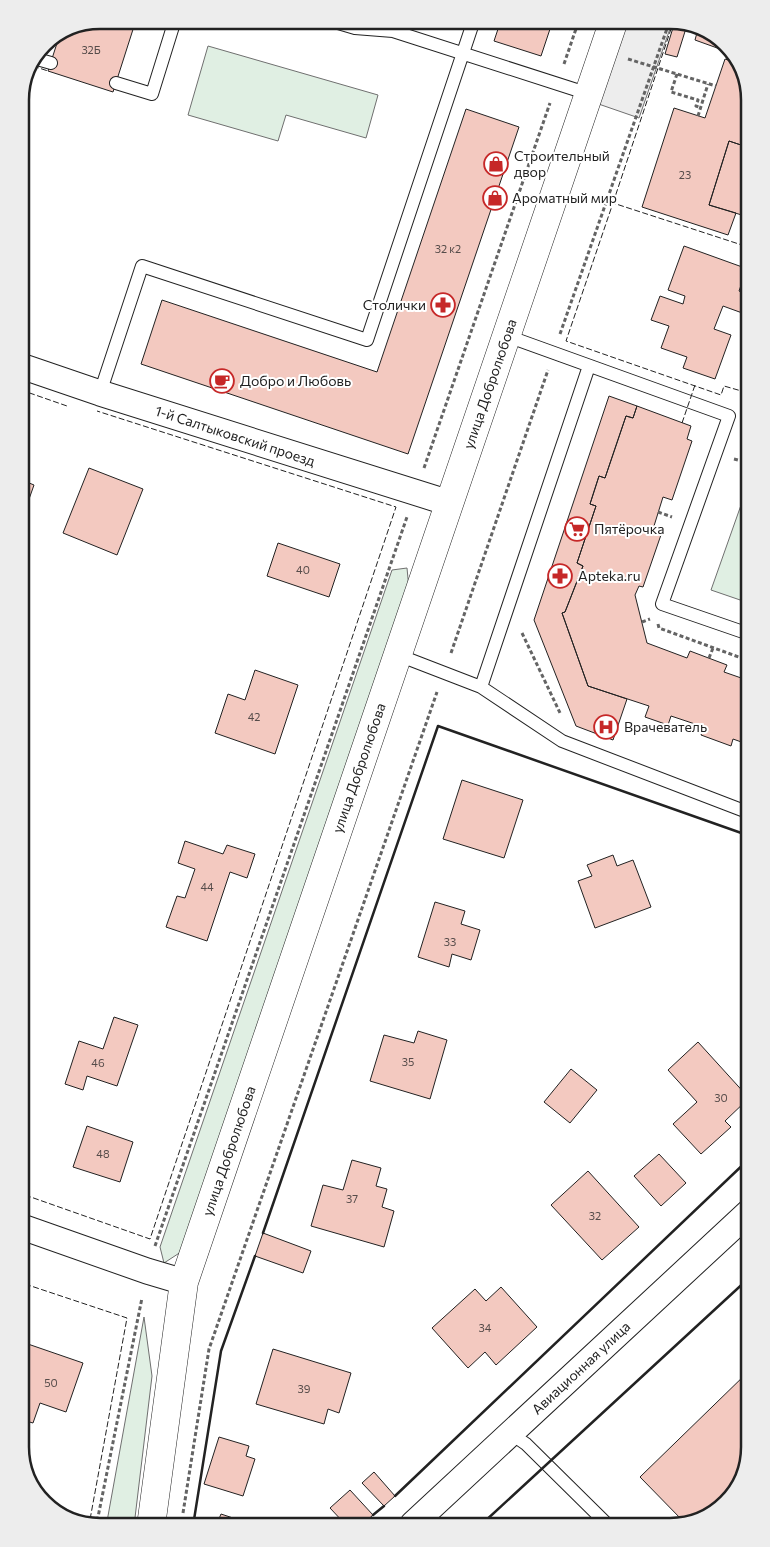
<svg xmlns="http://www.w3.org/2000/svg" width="770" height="1547" font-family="Commissioner,sans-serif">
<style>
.green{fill:#e0efe3;stroke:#6f6f6f}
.parking{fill:#ededed;stroke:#6f6f6f}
.building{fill:#f3c9c0;stroke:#222}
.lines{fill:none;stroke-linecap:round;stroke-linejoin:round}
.lane-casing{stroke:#222;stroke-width:14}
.street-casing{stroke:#222;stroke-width:27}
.secondary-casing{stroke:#222;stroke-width:29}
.path{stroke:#646464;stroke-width:3;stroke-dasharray:4 2.5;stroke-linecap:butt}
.lane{stroke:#fff;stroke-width:12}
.street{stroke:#fff;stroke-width:25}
.secondary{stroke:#fff;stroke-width:28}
.fence{stroke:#222;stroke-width:1;stroke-dasharray:6 2.5;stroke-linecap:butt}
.wall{stroke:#222;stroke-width:2.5}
.labels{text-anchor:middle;stroke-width:4;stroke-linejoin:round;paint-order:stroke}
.number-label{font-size:11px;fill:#564c4a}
.poi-label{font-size:14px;fill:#222;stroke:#fff;text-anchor:start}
.street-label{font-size:14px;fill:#222;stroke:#fff}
.rim{fill:none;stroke:#222;stroke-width:2.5}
</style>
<rect width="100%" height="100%" fill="#fff"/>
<path class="green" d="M 208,46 L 378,95 L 366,138 L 286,115 L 278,141 L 188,115 Z
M 746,491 L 746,602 L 711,590 Z
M 407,568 L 409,589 L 184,1250 L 164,1263 L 160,1247 L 392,570 Z
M 144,1317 L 152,1376 L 134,1526 L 106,1527 Z"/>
<path class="parking" d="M 614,20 L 673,20 L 639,118 L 587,100 Z"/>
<path class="building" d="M 100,20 L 136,20 L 113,92 L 48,71 L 59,37 Z
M 501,20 L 553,20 L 541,56 L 494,41 Z
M 675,21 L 687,25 L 677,57 L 665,54 Z
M 698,29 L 718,36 L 723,42 L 720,49 L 695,40 Z
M 725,59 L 737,63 L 738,61 L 744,70 L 744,146 L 729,141 L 709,205 L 736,213 L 728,235 L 642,207 L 674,108 L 705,118 Z
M 466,109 L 519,127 L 408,454 L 141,364 L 162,300 L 377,372 Z
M 729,141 L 744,146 L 745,216 L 709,205 Z
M 684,246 L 745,268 L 745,274 L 739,291 L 745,294 L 745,314 L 723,306 L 714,329 L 731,335 L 715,379 L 683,368 L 687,357 L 661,348 L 669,326 L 651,320 L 660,296 L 683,304 L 685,296 L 668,290 Z
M 609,396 L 637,406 L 633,418 L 626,416 L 605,478 L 599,476 L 590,504 L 596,506 L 577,563 L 583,566 L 565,612 L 562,613 L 588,686 L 627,699 L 613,740 L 576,726 L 534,620 Z
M 637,406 L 691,426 L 687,439 L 692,441 L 672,500 L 663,497 L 654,526 L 663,529 L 643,587 L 639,586 L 635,595 L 647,643 L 687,658 L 690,651 L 727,665 L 724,672 L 747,680 L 747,744 L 733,739 L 731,746 L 701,735 L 704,727 L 671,716 L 668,725 L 645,717 L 649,706 L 588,686 L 562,613 L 565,612 L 583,566 L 577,563 L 596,506 L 590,504 L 599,476 L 605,478 L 626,416 L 633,418 Z
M 89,468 L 143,489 L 117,555 L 63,533 Z
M 22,480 L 34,485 L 22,519 Z
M 278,543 L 340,564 L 329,597 L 267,576 Z
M 255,670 L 298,685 L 275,754 L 215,733 L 228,694 L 245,700 Z
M 462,780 L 523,800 L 504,858 L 443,839 Z
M 185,841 L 223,854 L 227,845 L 255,854 L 247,878 L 230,872 L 207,941 L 166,927 L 177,896 L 185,898 L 195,869 L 178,863 Z
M 613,855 L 617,866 L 633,860 L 651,907 L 595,928 L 578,881 L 592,876 L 587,865 Z
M 435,902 L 465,911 L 461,924 L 480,930 L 471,960 L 452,954 L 449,967 L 418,957 Z
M 114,1017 L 138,1025 L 117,1086 L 87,1076 L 83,1090 L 65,1084 L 79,1041 L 103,1049 Z
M 418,1031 L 447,1040 L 430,1099 L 370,1081 L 384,1035 L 414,1043 Z
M 698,1042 L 748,1097 L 748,1099 L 725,1121 L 731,1127 L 701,1154 L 673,1124 L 697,1102 L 668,1070 Z
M 571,1069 L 597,1090 L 570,1123 L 544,1102 Z
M 87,1126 L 133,1142 L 120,1182 L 73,1167 Z
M 659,1154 L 686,1183 L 661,1206 L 634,1176 Z
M 352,1160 L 381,1168 L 376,1186 L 387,1189 L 382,1207 L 394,1211 L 384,1247 L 311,1226 L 323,1185 L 343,1190 Z
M 588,1171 L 639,1227 L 602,1260 L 551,1205 Z
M 263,1233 L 311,1251 L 303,1273 L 255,1256 Z
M 501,1287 L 537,1327 L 496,1365 L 485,1352 L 468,1368 L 432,1328 L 475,1289 L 486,1301 Z
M 25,1343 L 83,1363 L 66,1412 L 40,1403 L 33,1423 L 26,1421 Z
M 273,1349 L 351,1373 L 339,1413 L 328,1409 L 324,1424 L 256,1404 Z
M 750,1370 L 750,1447 L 736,1492 L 700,1521 L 683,1521 L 640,1477 Z
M 219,1437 L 249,1446 L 246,1456 L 255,1459 L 243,1496 L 204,1484 Z
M 374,1472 L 395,1496 L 384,1506 L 362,1483 Z
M 350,1490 L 373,1515 L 363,1524 L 345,1524 L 330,1508 Z
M 221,1514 L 254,1525 L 216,1526 Z"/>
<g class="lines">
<g class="lane-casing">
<path id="lane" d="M 328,20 L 355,28 L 393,31 L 589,94
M 37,59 L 51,63
M 116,83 L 152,94 L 175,20
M 507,336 L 729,416 L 662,604 L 746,633
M 100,393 L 142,266 L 367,340 L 474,20
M 398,655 L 481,687 L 562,741 L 747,812
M 481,687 L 589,366
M 510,1433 L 526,1444 L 605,1522"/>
</g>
<g class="street-casing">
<path id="street" d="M 21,366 L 100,393 L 449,503
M 25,1228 L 147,1271 L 184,1282
M 413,1524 L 749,1212"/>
</g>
<g class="secondary-casing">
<path id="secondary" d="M 151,1526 L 184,1282 L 614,20"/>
</g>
<path class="path" d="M 628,59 L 716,86
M 564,64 L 579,20
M 677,74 L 671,92 L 698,100 L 696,106 L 701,108
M 698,116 L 708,84
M 560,334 L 670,20
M 734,459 L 746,462
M 424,468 L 550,103
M 658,512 L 672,517
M 642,622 L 650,619
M 658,624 L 659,628 L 747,660
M 522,633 L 561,715
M 451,653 L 548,370
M 709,658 L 713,648
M 155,1246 L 407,517
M 183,1513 L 209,1349 L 437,692
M 96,1527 L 142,1298"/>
<use href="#lane" class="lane"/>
<use href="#street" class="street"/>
<use href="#secondary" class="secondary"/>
<path class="fence" d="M 33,66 L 48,71
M 613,203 L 674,20
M 745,246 L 613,203 L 566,341 L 721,395 L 724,386 L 745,392
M 21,390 L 67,406
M 682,423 L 695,385
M 25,1195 L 150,1239 L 396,507 L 97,411
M 25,1284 L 127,1318 L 89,1525"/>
<path class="wall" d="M 263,1233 L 438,726 L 747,835
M 395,1496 L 749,1159
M 373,1515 L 384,1506
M 483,1523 L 749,1278
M 193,1526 L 221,1351 L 255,1256"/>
</g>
<defs>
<g id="shop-ring" transform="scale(1.25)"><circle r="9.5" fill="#fff" stroke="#c62828" stroke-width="1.5"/><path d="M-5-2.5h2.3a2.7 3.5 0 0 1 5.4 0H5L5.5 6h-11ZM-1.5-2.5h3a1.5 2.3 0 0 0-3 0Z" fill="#c62828"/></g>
<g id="pharmacy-ring" transform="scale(1.25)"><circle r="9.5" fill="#fff" stroke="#c62828" stroke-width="1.5"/><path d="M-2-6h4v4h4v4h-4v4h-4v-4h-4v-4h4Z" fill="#c62828"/></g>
<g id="cafe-ring" transform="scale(1.25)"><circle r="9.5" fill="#fff" stroke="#c62828" stroke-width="1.5"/><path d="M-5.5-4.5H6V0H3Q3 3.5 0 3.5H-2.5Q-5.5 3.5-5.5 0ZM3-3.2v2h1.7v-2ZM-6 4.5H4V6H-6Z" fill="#c62828"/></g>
<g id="supermarket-ring" transform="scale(1.25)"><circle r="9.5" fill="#fff" stroke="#c62828" stroke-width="1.5"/><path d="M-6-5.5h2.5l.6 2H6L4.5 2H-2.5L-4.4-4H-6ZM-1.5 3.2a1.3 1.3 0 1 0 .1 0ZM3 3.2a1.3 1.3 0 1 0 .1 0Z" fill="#c62828"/></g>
<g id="hospital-ring" transform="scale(1.25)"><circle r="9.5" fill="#fff" stroke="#c62828" stroke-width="1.5"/><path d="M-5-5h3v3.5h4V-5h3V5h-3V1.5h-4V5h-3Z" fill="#c62828"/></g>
</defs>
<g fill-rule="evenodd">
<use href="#shop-ring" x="496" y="164"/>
<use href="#shop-ring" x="495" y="198"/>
<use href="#pharmacy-ring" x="443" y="305"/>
<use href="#cafe-ring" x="222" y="381"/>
<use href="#supermarket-ring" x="577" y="529"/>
<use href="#pharmacy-ring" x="560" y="576"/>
<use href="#hospital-ring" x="606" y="727"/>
</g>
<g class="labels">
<g class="number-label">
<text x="91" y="54">32Б</text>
<text x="685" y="179">23</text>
<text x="448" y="253">32 к2</text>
<text x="303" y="574">40</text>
<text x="254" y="721">42</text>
<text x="207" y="891">44</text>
<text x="450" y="946">33</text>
<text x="408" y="1066">35</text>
<text x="98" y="1067">46</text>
<text x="721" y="1102">30</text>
<text x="103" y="1158">48</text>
<text x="352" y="1203">37</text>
<text x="595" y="1220">32</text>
<text x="485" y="1332">34</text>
<text x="51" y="1387">50</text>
<text x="304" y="1393">39</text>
</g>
<g class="poi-label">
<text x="514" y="161">Строительный<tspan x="514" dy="16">двор</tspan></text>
<text x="512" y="203">Ароматный мир</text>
<text x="426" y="310" text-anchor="end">Столички</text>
<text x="240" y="386">Добро и Любовь</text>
<text x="594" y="534">Пятёрочка</text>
<text x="578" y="581">Apteka.ru</text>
<text x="624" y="732">Врачеватель</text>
</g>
<g class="street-label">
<text transform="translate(490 384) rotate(-71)" y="5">улица Добролюбова</text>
<text transform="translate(235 436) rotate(18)" y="5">1-й Салтыковский проезд</text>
<text transform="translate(359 768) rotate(-71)" y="5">улица Добролюбова</text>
<text transform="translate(229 1151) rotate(-71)" y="5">улица Добролюбова</text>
<text transform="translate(581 1368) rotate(-43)" y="5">Авиационная улица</text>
</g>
</g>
<path d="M0 0H770V1547H0ZM100 29H670A71 71 0 0 1 741 100V1447A71 71 0 0 1 670 1518H100A71 71 0 0 1 29 1447V100A71 71 0 0 1 100 29Z" fill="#ededed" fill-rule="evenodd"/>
<path class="rim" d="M100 29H670A71 71 0 0 1 741 100V1447A71 71 0 0 1 670 1518H100A71 71 0 0 1 29 1447V100A71 71 0 0 1 100 29Z"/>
</svg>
